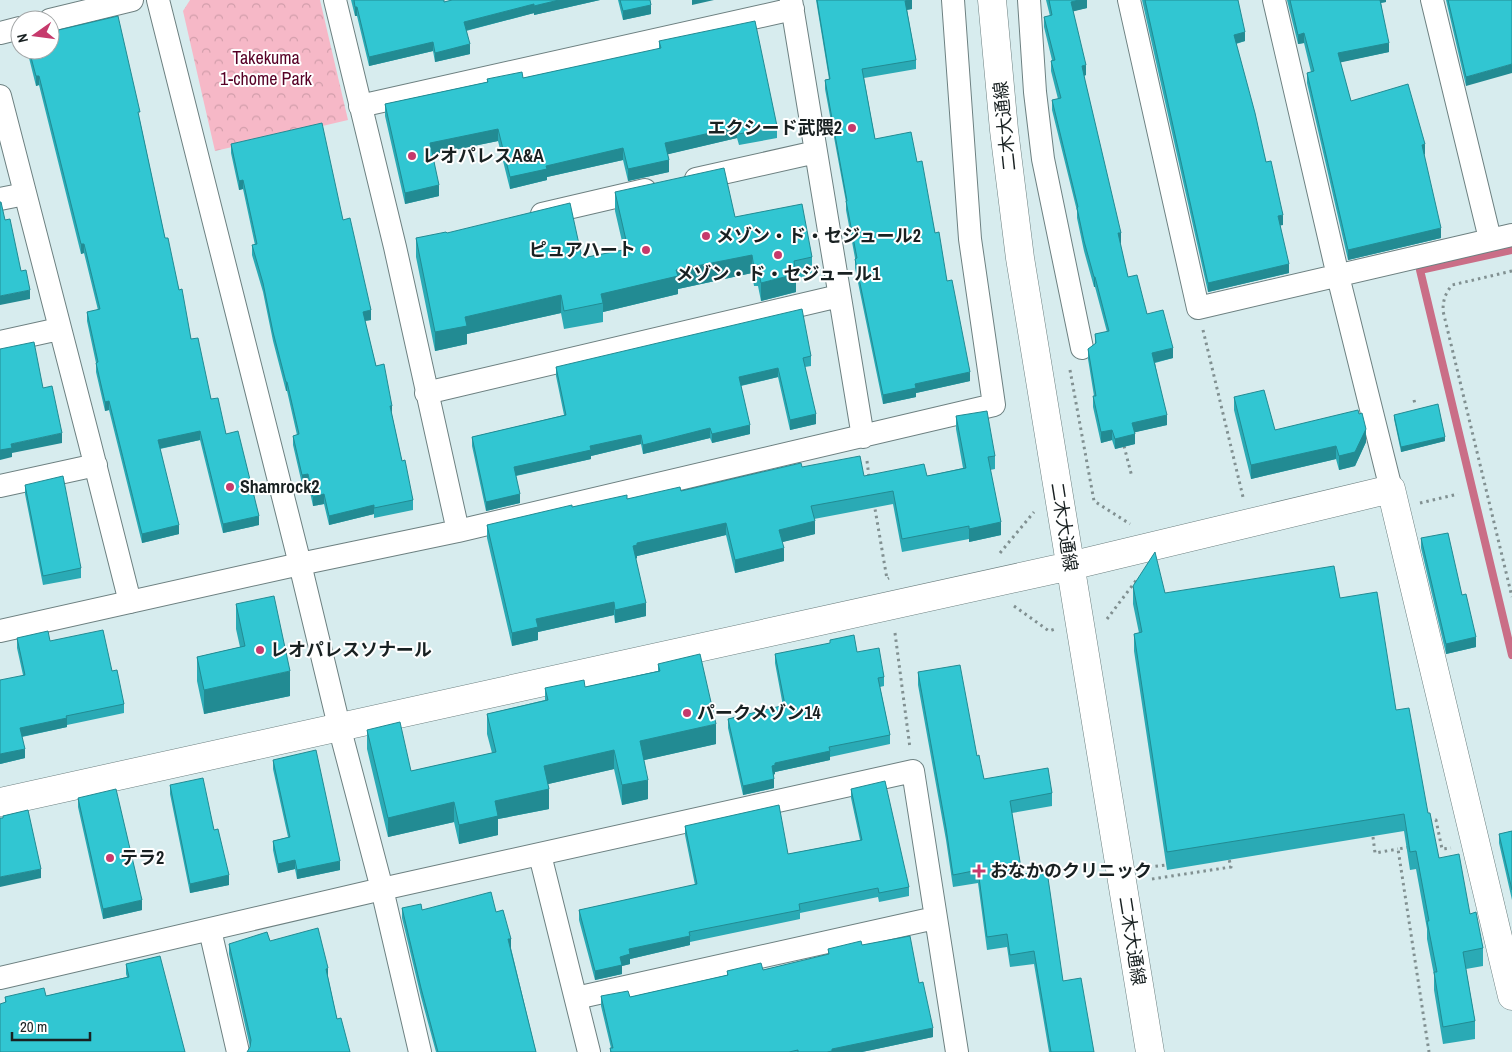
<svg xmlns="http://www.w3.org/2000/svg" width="1512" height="1052" font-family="'Archivo Narrow','Noto Sans JP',sans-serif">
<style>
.forest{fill:url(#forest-crowns)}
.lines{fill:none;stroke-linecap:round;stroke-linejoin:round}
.stream{stroke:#ca6e87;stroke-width:8}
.minor-casing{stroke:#6d8081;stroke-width:24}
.tertiary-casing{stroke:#6d8081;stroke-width:29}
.path{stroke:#819091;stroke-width:3;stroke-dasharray:2.5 4;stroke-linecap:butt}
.minor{stroke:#fff;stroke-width:22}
.tertiary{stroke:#fff;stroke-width:28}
.wall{fill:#2aaab5}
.shaded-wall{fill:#228b93}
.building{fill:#31c6d2;stroke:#228b93}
.poi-dot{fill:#c63a6c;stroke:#fff;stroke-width:2}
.labels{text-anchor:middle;stroke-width:4;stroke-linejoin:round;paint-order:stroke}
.park-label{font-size:18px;fill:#570026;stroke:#fff}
.street-label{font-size:18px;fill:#192122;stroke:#fff}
.poi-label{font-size:18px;font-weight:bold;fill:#192122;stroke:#fff;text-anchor:start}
</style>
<defs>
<pattern id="forest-crowns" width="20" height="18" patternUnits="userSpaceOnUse" patternTransform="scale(1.25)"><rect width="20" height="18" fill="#f6b8c7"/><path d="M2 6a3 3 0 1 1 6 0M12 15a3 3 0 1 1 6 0" fill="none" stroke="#d29eab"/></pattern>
</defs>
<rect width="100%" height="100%" fill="#d7ecee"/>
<path class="forest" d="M 190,0 L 320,0 L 348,120 L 215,151 L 183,11 Z"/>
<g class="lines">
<path class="stream" d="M 1512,250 L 1420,270 L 1512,655"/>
<g class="minor-casing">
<path id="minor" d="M 158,0 L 300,564 L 339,726 L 382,889 L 420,1052
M 335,0 L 395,247 L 458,531
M 791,0 L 863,437
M 1029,0 L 1035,92 L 1043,159 L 1082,348
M 1129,0 L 1198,308 L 1512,235
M 1274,0 L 1338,276 L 1391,489
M 1432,0 L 1490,239
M 50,20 L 132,0
M 0,33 L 20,28
M 0,96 C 43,265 88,433 130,602
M 360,106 L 793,9
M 696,179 L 816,152
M 0,199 L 25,194
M 542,214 L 645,190
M 0,342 L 59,329
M 426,393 L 839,296
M 0,486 L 96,465
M 0,631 L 300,564 L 458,531 L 994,405 L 970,239 L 953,0
M 540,855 L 589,1052
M 210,930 L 238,1052
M 0,978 L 382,889 L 913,771 L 957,1052
M 576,998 L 935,918"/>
</g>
<g class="tertiary-casing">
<path id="tertiary" d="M 992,0 L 1004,130 L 1020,258 L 1150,1052
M 0,802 L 1070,566 L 1391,489 L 1512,996"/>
</g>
<path class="path" d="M 1512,271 L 1452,285 C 1445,294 1443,300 1443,311 L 1512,597
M 1203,330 L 1243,497
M 1070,370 L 1094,501 L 1130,524
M 1414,400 L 1415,404
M 1124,446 L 1132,477
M 867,461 L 869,477
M 874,503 L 887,579 L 889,578
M 1420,503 L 1458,494
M 1000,553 L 1034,512
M 1014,606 L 1049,631 L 1055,629
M 1107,619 L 1138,578
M 895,633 L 910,748
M 1429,821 L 1436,820 L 1442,849 L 1451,848
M 1373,837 L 1375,853 L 1398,849
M 1409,847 L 1398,849 L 1429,1052
M 1149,867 L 1166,865
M 1152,879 L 1231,867 L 1229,859"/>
<use href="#minor" class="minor"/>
<use href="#tertiary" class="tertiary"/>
</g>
<path class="wall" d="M 351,0 L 444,0 L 444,2 L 452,0 L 600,0 L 534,15 L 534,13 L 466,31 L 470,54 L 435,62 L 433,51 L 369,66 L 357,16 L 355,16 Z
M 618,0 L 650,0 L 651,14 L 623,20 Z
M 816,0 L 912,0 L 912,9 L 907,10 L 916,60 L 916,69 L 864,78 L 875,139 L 917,162 L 947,281 L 970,381 L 916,393 L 916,397 L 883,404 L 855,268 L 855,258 L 846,210 L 846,202 L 825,89 L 825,80 L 829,79 Z
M 1046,0 L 1087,0 L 1087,8 L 1073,11 L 1086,75 L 1084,76 L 1121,243 L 1120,243 L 1128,277 L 1147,314 L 1173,358 L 1155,363 L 1167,425 L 1135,432 L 1135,444 L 1115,449 L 1112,440 L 1101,443 L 1093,407 L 1093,396 L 1094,396 L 1088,359 L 1088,349 L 1095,344 L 1095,334 L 1107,332 L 1095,287 L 1094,287 L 1084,251 L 1077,218 L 1077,211 L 1052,110 L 1052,100 L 1058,99 L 1051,71 L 1051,61 L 1052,60 L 1044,27 L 1044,17 L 1050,16 Z
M 1142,0 L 1238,0 L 1245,41 L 1236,44 L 1266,162 L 1283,225 L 1280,225 L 1289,273 L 1208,292 Z
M 1287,0 L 1386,0 L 1386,2 L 1381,3 L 1389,52 L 1340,62 L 1351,101 L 1425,154 L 1424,155 L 1441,238 L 1348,260 L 1307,83 L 1307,73 L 1311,72 L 1304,43 L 1298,44 Z
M 1446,0 L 1512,0 L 1466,86 Z
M 659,41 L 777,126 L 777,138 L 739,145 L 737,138 L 668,154 L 669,172 L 628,181 L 623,160 L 547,177 L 547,180 L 510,189 L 498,141 L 433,154 L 439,196 L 405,204 L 385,116 L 385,104 L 487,82 L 487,79 L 523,78 L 659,49 Z
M 27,50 L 50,50 L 140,121 L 165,238 L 179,290 L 191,339 L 211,399 L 226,434 L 259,525 L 223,533 L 200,440 L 160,449 L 179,534 L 142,543 L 109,410 L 105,411 L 96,372 L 96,363 L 87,321 L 87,312 L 98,310 L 84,253 L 81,254 L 39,85 L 36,86 Z
M 231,144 L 343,220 L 371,320 L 365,321 L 376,366 L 392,415 L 402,461 L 413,500 L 413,510 L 374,518 L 374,514 L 329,525 L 324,504 L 313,506 L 308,483 L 302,484 L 293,445 L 293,436 L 297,435 L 287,391 L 286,391 L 273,341 L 263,292 L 252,255 L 252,245 L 255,245 L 243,189 L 239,190 L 231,153 Z
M 615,192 L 735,217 L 812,257 L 812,276 L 796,278 L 796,292 L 761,301 L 758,286 L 754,286 L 752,273 L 678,289 L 678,294 L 603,312 L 603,322 L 564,329 L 561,313 L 467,334 L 467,344 L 435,351 L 416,257 L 416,238 L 447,233 L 582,258 L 624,250 L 615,211 Z
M 811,356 L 811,366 L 805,367 L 816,424 L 790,430 L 778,377 L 741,386 L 750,434 L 712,443 L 710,438 L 643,454 L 641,444 L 591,456 L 591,459 L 516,476 L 520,503 L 486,511 L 472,446 L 472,437 L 564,415 L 556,376 L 556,367 Z
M 1234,397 L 1275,430 L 1366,442 L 1355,466 L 1339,470 L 1336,459 L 1251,479 L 1234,410 Z
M 1394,415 L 1445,441 L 1401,452 L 1394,419 Z
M 956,416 L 995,456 L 995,469 L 990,470 L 1001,535 L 969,542 L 969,539 L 902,552 L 893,504 L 814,519 L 815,534 L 782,542 L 784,561 L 735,573 L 726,535 L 637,556 L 637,558 L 636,559 L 646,616 L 615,623 L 614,615 L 538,632 L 538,640 L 512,646 L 487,538 L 487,525 L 572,507 L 681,491 L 802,467 L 864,476 L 927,476 L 963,468 L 956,429 Z
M 25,485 L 81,568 L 81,578 L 43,585 L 25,494 Z
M 1421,538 L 1462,595 L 1476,647 L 1446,654 L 1421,548 Z
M 1133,586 L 1165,593 L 1340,598 L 1396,710 L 1428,813 L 1439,858 L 1470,914 L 1483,948 L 1483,966 L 1466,969 L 1475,1021 L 1475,1039 L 1443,1044 L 1434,990 L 1434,975 L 1427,939 L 1427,929 L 1416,869 L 1410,870 L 1404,831 L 1167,870 L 1134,651 L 1134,634 L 1139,633 L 1133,604 Z
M 236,604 L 290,696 L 204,714 L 197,681 L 197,657 L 240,647 L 236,629 Z
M 17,638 L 50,641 L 112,671 L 124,704 L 124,713 L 67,725 L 67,727 L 22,737 L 25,758 L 0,764 L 23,675 L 17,648 Z
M 830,640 L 857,652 L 884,677 L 884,686 L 880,687 L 890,735 L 890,744 L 830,757 L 830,760 L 775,772 L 775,774 L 773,775 L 774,788 L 743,795 L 728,728 L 728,719 L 783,706 L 775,663 L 775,654 L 830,644 Z
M 658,664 L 716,744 L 644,760 L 648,799 L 622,805 L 614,769 L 548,784 L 549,809 L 498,819 L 498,835 L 459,844 L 454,822 L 388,837 L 367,749 L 367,730 L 411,771 L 492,753 L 487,734 L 487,714 L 545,700 L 545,688 L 585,687 L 658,671 Z
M 918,672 L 977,756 L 984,779 L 1052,793 L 1052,806 L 1012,813 L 1022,874 L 1063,981 L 1094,1052 L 1049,1052 L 1034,964 L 1010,967 L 1007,947 L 987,950 L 978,883 L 953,887 L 946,840 L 918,685 Z
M 273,760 L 340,870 L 297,879 L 295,869 L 278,873 L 273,850 L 273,841 L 288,837 L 273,769 Z
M 170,785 L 214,830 L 229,885 L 190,893 L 170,794 Z
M 851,789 L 909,887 L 909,896 L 879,902 L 878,897 L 800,913 L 800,919 L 690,942 L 690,945 L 630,959 L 630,964 L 622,966 L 622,974 L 595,980 L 579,920 L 579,910 L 695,885 L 685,835 L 685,826 L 788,854 L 860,840 L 851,798 Z
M 78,798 L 142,910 L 103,919 L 78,807 Z
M 1512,831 L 1512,900 L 1499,843 L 1499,834 Z
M 402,908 L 422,910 L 496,912 L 511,948 L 536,1052 L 436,1052 L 421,997 L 402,918 Z
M 270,941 L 328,977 L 337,1019 L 250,1047 L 229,954 L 229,944 Z
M 862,945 L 919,983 L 933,1037 L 862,1052 L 610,1052 L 610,1048 L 611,1048 L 601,1006 L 601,996 L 630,997 L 727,975 L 727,971 L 763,970 L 828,955 L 828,949 Z
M 126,964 L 185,1052 L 5,1002 L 5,997 L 46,996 L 127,977 L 126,974 Z"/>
<path class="shaded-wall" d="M 559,0 L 600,0 L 534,15 L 534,6 Z
M 692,0 L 714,0 L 692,5 Z
M 909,0 L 912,0 L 912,9 L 905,10 L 905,1 Z
M 1079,0 L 1087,0 L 1087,8 L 1071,12 L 1071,2 Z
M 1379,0 L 1386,0 L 1386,2 L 1379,3 Z
M 534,4 L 534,13 L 464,31 L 464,22 Z
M 651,5 L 651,14 L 623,20 L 623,11 Z
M 355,7 L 357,7 L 357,16 L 355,16 Z
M 1245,32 L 1245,41 L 1234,44 L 1234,35 Z
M 1304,33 L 1304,43 L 1298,44 L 1298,35 Z
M 433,42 L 433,51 L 369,66 L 369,57 Z
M 1389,43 L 1389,52 L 1338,63 L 1338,53 Z
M 470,44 L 470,54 L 435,62 L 435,53 Z
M 1512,64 L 1512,73 L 1466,86 L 1466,77 Z
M 1086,65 L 1086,75 L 1082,76 L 1082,66 Z
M 36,76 L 39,76 L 39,85 L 36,86 Z
M 737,127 L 737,138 L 665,155 L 665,143 Z
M 498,129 L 498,141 L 430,155 L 430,143 Z
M 1425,144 L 1425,154 L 1422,155 L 1422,145 Z
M 623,148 L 623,160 L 547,177 L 547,180 L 510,189 L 510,177 L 546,166 Z
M 669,160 L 669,172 L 628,181 L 628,169 Z
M 243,180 L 243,189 L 239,190 L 239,181 Z
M 439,185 L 439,196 L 405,204 L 405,193 Z
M 1283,215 L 1283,225 L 1278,226 L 1278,216 Z
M 1441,228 L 1441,238 L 1348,260 L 1348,250 Z
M 1118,233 L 1121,233 L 1121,243 L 1118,244 Z
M 81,244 L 84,244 L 84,253 L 81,254 Z
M 752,255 L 752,273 L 678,289 L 678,294 L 603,312 L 603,303 L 601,294 L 676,270 Z
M 1289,264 L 1289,273 L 1208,292 L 1208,283 Z
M 796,274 L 796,292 L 761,301 L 761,283 Z
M 1094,277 L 1095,277 L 1095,287 L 1094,287 Z
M 30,290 L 30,299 L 0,305 L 0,296 Z
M 561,295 L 561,313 L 467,334 L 467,344 L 435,351 L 435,332 L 465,317 Z
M 371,310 L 371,320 L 363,321 L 363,312 Z
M 1173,348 L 1173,358 L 1152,363 L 1152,353 Z
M 778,368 L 778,377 L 739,386 L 739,377 Z
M 970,372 L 970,381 L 916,393 L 916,397 L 883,404 L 883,395 L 915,384 Z
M 286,382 L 287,382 L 287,391 L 286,391 Z
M 109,401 L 109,410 L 105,411 L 105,402 Z
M 390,406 L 392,406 L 392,415 Z
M 816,414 L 816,424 L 790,430 L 790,420 Z
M 1167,415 L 1167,425 L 1132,433 L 1132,423 Z
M 750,425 L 750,434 L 712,443 L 712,434 Z
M 710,428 L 710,438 L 643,454 L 643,445 Z
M 1366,429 L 1366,442 L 1355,466 L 1339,470 L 1339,456 Z
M 1112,430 L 1112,440 L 1101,443 L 1101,432 Z
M 200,431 L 200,440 L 158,449 L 158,440 Z
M 62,433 L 62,443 L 12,453 L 12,457 L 0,460 L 0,450 L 11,444 Z
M 1135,434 L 1135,444 L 1115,449 L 1115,439 Z
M 641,435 L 641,444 L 591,456 L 591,459 L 514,476 L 514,467 L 590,446 Z
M 1445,437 L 1445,441 L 1401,452 L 1401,447 Z
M 1336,446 L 1336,459 L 1251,479 L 1251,465 Z
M 308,474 L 308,483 L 302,484 L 302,475 Z
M 324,494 L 324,504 L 313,506 L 313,497 Z
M 520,494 L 520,503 L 486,511 L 486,502 Z
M 374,505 L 374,514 L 329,525 L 329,516 Z
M 259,516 L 259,525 L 223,533 L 223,524 Z
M 815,521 L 815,534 L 779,543 L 779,530 Z
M 1001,522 L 1001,535 L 969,542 L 969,529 Z
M 726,523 L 726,535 L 637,556 L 637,558 L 633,559 L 633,546 L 637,543 Z
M 179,525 L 179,534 L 142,543 L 142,534 Z
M 784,548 L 784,561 L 735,573 L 735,560 Z
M 614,602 L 614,615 L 538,632 L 538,640 L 512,646 L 512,633 L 536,619 Z
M 646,603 L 646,616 L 615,623 L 615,610 Z
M 1476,637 L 1476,647 L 1446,654 L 1446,644 Z
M 290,671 L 290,696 L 204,714 L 204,690 Z
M 67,718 L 67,727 L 20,737 L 20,728 Z
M 716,724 L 716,744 L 640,761 L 640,741 Z
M 25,749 L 25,758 L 0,764 L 0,754 Z
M 614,750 L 614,769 L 544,785 L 544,766 Z
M 830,751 L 830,760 L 775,772 L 775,774 L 772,775 L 772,766 L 775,763 Z
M 774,779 L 774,788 L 743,795 L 743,786 Z
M 648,780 L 648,799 L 622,805 L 622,785 Z
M 549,789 L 549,809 L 498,819 L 498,835 L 459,844 L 459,825 L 495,801 Z
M 454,802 L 454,822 L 388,837 L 388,818 Z
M 295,860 L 295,869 L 278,873 L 278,864 Z
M 340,861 L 340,870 L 297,879 L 297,870 Z
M 41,869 L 41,878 L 0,887 L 0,877 Z
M 229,875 L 229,885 L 190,893 L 190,884 Z
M 142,900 L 142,910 L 103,919 L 103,909 Z
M 690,936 L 690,945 L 630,959 L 630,964 L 622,966 L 622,974 L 595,980 L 595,971 L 620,957 L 629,949 Z
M 508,939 L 511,939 L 511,948 L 508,949 Z
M 328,968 L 328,977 L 326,978 L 326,969 Z
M 933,1028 L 933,1037 L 862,1052 L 827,1052 L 832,1049 Z"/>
<path class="building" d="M 354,0 L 444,0 L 444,2 L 452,0 L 559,0 L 534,6 L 534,4 L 464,22 L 470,44 L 435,53 L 433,42 L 369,57 L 357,7 L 355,7 Z
M 620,0 L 650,0 L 651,5 L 623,11 Z
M 817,0 L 909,0 L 905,1 L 916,60 L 862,69 L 875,139 L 911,132 L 917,162 L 922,161 L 935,233 L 939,232 L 947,281 L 952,280 L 970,372 L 915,384 L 916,388 L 883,395 L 855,259 L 857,258 L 846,201 L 847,201 L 825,80 L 830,79 Z
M 1049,0 L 1079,0 L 1071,2 L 1086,65 L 1082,66 L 1085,80 L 1121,233 L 1118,233 L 1128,277 L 1137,275 L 1147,314 L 1163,310 L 1173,348 L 1152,353 L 1167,415 L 1132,423 L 1135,434 L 1115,439 L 1112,430 L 1101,432 L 1093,396 L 1096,396 L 1088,349 L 1096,343 L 1095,334 L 1109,331 L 1095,277 L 1094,277 L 1084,241 L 1077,208 L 1078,207 L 1052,100 L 1061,98 L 1051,61 L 1055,60 L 1044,17 L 1052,15 Z
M 1145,0 L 1238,0 L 1245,32 L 1234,35 L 1255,113 L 1266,162 L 1271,161 L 1283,215 L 1278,216 L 1289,264 L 1208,283 Z
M 1290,0 L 1380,0 L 1389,43 L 1338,53 L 1351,101 L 1408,84 L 1425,144 L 1422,145 L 1441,228 L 1348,250 L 1307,73 L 1314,71 L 1304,33 L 1298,35 Z
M 1448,0 L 1512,0 L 1512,64 L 1466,77 Z
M 118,16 L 140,112 L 138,112 L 165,238 L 168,238 L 179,290 L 182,289 L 191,339 L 198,338 L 211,399 L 218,398 L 226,434 L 238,431 L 259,516 L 223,524 L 200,431 L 158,440 L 179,525 L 142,534 L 109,401 L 105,402 L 96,363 L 98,362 L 87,312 L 100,309 L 84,244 L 81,244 L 39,76 L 36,76 L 29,50 L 50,50 L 50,32 Z
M 755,21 L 777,126 L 739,134 L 737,127 L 665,143 L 669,160 L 628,169 L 623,148 L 546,166 L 547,169 L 510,177 L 498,129 L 430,143 L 439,185 L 405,193 L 385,104 L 488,82 L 487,79 L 522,72 L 523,78 L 661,48 L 659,41 Z
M 322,123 L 343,220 L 350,218 L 371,310 L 363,312 L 376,366 L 384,364 L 392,406 L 390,406 L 402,461 L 405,460 L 413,500 L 374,508 L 374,505 L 329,516 L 324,494 L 313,497 L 308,474 L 302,475 L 293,436 L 299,434 L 287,382 L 286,382 L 273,332 L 263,283 L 252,245 L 257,244 L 243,180 L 239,181 L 231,144 Z
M 724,168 L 735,217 L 802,204 L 812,257 L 794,261 L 796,274 L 761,283 L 758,267 L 754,268 L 752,255 L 676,270 L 678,276 L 601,294 L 603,303 L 564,311 L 561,295 L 465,317 L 467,326 L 435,332 L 416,238 L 446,232 L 447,233 L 570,203 L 582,258 L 628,249 L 615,192 Z
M 0,202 L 1,202 L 5,220 L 10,219 L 21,271 L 26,270 L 30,290 L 0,296 Z
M 802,309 L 811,356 L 803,358 L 816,414 L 790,420 L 778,368 L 739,377 L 750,425 L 712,434 L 710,428 L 643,445 L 641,435 L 590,446 L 591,450 L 514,467 L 520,494 L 486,502 L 472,437 L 566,415 L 556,367 Z
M 34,342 L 43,388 L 52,386 L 62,433 L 11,444 L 12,448 L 0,450 L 0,349 Z
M 1264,390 L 1275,430 L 1358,410 L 1359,414 L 1362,413 L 1366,429 L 1355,452 L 1339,456 L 1336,446 L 1251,465 L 1234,397 Z
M 1438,404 L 1445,437 L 1401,447 L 1394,415 Z
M 987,411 L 995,456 L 988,457 L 1001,522 L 969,529 L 969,526 L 902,539 L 893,491 L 811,506 L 815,521 L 779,530 L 784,548 L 735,560 L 726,523 L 637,543 L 637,545 L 633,546 L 646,603 L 615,610 L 614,602 L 536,619 L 538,627 L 512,633 L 487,525 L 572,505 L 572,507 L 627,495 L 627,499 L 680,487 L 681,491 L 801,463 L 802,467 L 860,456 L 864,476 L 924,464 L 927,476 L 966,468 L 956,416 Z
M 63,476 L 81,568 L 43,576 L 25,485 Z
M 1448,533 L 1462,595 L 1466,594 L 1476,637 L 1446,644 L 1421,538 Z
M 1155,552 L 1165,593 L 1334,566 L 1340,598 L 1377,592 L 1396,710 L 1409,708 L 1428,813 L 1430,813 L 1439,858 L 1459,854 L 1470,914 L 1476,912 L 1483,948 L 1463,952 L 1475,1021 L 1443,1027 L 1434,972 L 1437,972 L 1427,921 L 1429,921 L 1416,851 L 1410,852 L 1404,814 L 1167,852 L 1134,634 L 1142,632 L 1133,586 Z
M 274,596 L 290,671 L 204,690 L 197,657 L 245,646 L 236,604 Z
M 103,630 L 112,671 L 117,670 L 124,704 L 66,716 L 67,718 L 20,728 L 25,749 L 0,754 L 0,680 L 25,675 L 17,638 L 48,631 L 50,641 Z
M 854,635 L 857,652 L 879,648 L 884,677 L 878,678 L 890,735 L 829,747 L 830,751 L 775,763 L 775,765 L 772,766 L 774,779 L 743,786 L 728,719 L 785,705 L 775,654 L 830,643 L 830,640 Z
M 700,654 L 716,724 L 640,741 L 648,780 L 622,785 L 614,750 L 544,766 L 549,789 L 495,801 L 498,816 L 459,825 L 454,802 L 388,818 L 367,730 L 400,722 L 411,771 L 496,752 L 487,714 L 548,700 L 545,688 L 584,680 L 585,687 L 660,671 L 658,664 Z
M 960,665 L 977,756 L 979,755 L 984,779 L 1048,768 L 1052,793 L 1010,801 L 1022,874 L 1047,871 L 1063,981 L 1081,978 L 1094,1052 L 1051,1052 L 1034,951 L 1010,955 L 1007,934 L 987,937 L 978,870 L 953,875 L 946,828 L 918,672 Z
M 316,750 L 340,861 L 297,870 L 295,860 L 278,864 L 273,841 L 290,837 L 273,760 Z
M 203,778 L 214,830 L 218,829 L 229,875 L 190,884 L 170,785 Z
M 885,781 L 909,887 L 879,893 L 878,888 L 799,904 L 800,910 L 689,932 L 690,936 L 629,949 L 630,954 L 620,957 L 622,965 L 595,971 L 579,910 L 697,884 L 685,826 L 779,805 L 788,854 L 862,840 L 851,789 Z
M 116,789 L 142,900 L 103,909 L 78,798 Z
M 28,810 L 41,869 L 0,877 L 0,818 L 3,818 L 3,816 Z
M 1512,831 L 1512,890 L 1499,834 Z
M 491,892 L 496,912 L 503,910 L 511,939 L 508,939 L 536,1052 L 438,1052 L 421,988 L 402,908 L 421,904 L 422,910 Z
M 318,928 L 328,968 L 326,969 L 337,1019 L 341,1018 L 350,1052 L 247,1052 L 250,1047 L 251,1040 L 229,944 L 267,932 L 270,941 Z
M 910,936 L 919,983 L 923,982 L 933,1028 L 832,1049 L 832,1051 L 827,1052 L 798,1052 L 798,1050 L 789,1052 L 611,1052 L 610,1048 L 613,1048 L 601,996 L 628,991 L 630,997 L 728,975 L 727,971 L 761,963 L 763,970 L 829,954 L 828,949 L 861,941 L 862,945 Z
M 160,956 L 185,1052 L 0,1052 L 0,1004 L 6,1002 L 5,997 L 44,988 L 46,996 L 129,977 L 126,964 Z"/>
<g class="poi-dot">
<circle cx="852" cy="128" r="5"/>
<circle cx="412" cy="156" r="5"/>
<circle cx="706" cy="236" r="5"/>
<circle cx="646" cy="250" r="5"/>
<circle cx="778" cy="255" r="5"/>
<circle cx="230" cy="487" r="5"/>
<circle cx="260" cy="650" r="5"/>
<circle cx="687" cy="713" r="5"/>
<circle cx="110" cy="858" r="5"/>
<path d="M976.5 863.5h5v5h5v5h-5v5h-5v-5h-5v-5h5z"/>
</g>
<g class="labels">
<g class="park-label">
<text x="266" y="64">Takekuma<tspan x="266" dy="21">1-chome Park</tspan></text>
</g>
<g class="street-label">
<text transform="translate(1005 126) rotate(-96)" y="6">二木大通線</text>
<text transform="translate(1064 527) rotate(81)" y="6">二木大通線</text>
<text transform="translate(1132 941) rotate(81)" y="6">二木大通線</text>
</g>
<g class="poi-label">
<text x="842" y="134" text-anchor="end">エクシード武隈2</text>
<text x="422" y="162">レオパレスA&amp;A</text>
<text x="716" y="242">メゾン・ド・セジュール2</text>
<text x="636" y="256" text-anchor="end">ピュアハート</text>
<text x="778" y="280" text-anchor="middle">メゾン・ド・セジュール1</text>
<text x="240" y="493">Shamrock2</text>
<text x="270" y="656">レオパレスソナール</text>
<text x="697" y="719">パークメゾン14</text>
<text x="120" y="864">テラ2</text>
<text x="990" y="877">おなかのクリニック</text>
</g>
</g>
<g transform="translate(35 35) rotate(256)"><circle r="24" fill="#ffffff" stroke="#a3a6a7"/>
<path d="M0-4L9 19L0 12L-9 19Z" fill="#c63a6c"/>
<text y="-8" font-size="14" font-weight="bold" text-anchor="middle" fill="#192122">N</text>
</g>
<path d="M12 1032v8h78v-8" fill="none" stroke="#192122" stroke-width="2.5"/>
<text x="20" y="1032" font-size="15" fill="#192122" stroke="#ffffff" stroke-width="4" paint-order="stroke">20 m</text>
</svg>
